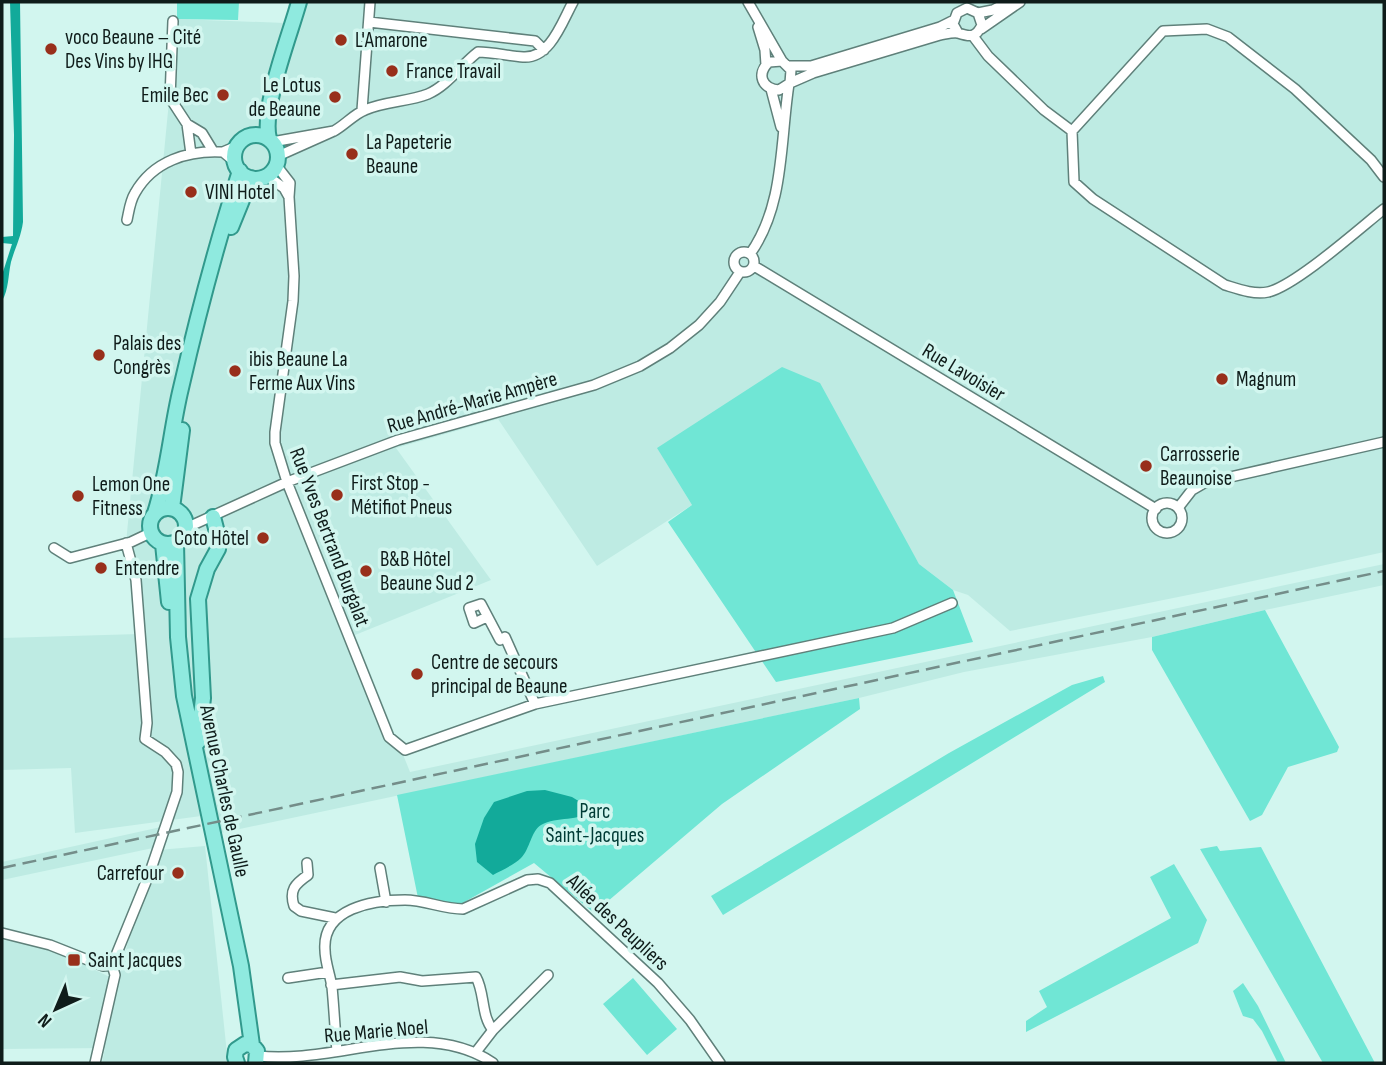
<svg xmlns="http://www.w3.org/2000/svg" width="1386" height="1065" font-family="'Sofia Sans Condensed',sans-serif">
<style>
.built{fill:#beebe3}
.green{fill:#70e6d5}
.water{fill:#12aa9a}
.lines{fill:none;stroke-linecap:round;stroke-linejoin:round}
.street-casing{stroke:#5f807a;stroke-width:12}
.primary-casing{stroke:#31998c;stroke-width:18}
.street{stroke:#fff;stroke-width:9}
.primary{stroke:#8feadf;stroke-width:14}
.rail{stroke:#748d89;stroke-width:2.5;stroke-dasharray:14 7;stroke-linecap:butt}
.poi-dot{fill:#982f1b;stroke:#d2f6ef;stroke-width:2.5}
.labels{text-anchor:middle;stroke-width:7;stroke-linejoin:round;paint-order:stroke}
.poi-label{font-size:21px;fill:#0f1c1a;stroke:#d2f6ef;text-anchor:start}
.street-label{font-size:21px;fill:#0f1c1a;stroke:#d2f6ef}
.park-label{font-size:21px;fill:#003b35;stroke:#d2f6ef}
</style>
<rect width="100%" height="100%" fill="#d2f6ef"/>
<path class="built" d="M 289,2 L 1384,2 L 1384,552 L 1203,592 L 1010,631 L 968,595 L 953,590 L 919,564 L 897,527 L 658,449 L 692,505 L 597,566 L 498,419 L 396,448 L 491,580 L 355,635 L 410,772 L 1384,564 L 1384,585 L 1265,610 L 1152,637 L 964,672 L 859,698 L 221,833 L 216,814 L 75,833 L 71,768 L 2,770 L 2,638 L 139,634 L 126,543 L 177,19 L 285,23 Z
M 161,827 L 153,848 L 2,880 L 2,862 Z
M 205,846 L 228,1063 L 102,1063 L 105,1048 L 2,1049 L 2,940 L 41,944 L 118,981 L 131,930 L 158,850 Z"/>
<path class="green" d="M 177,2 L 239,2 L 238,20 L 177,19 Z
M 782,367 L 820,383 L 919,564 L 953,590 L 973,642 L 776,682 L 668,522 L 692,505 L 657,448 Z
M 1265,610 L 1339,747 L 1337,752 L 1288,767 L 1262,815 L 1250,821 L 1152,650 L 1152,637 Z
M 1103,676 L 1105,682 L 723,915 L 711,896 L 949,753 L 1072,685 Z
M 859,698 L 860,709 L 722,804 L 594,913 L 534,863 L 459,905 L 418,898 L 397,795 Z
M 1217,846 L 1220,851 L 1261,847 L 1375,1063 L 1323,1063 L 1200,849 Z
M 1174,864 L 1207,920 L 1198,943 L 1026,1032 L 1026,1021 L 1047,1007 L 1039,991 L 1171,918 L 1150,877 Z
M 633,978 L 677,1029 L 647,1055 L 603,1004 Z
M 1243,983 L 1258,1006 L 1286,1063 L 1278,1063 L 1262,1031 L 1253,1019 L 1243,1016 L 1233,991 Z"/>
<path class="water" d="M 10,2 L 20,2 L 23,222 C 21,237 15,248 11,262 C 8,275 9,289 2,301 L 2,275 L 12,244 L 2,243 L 2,237 L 13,236 L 14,135 Z
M 545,790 L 572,797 L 593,810 C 579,822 557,816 541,825 C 531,831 530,849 521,858 C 514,865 502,870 493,875 L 477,862 L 475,844 L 484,818 L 494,802 L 527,791 Z"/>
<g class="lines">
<g class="street-casing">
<path id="street" d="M 748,2 L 782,61
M 978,13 L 993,10 L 1008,2
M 173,21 L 170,98 L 187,124
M 369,22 L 535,41 L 544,50
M 758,27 L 765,50 L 766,65
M 981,29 L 1020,2
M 973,36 L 988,56 L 1044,110 L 1072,131
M 789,66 L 811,66 L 940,27 L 954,20
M 790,83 L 791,70 L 782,61 L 769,62 C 756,74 762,89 779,90 L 790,83 L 813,73 L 940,35 C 946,34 953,32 958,33 C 970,37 976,38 982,25 L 978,13 L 967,8 L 957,13 L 953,24 L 958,33
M 771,89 L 781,127
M 362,110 L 370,2
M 334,131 C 345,125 354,114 365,110 C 385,101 408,102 428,94 C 447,86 461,65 478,52 C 493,52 508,56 523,57 C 550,59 562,22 573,2
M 1072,131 L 1074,182 L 1093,199 L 1225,285 C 1238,289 1254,295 1268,292 C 1295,286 1359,229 1384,209
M 1072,131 L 1163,31 L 1207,29 L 1228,37 L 1295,89 L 1371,160 L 1384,177
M 272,142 L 334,131 L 278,156
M 191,154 L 187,124 L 202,133 L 213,151
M 235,162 L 223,152 L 237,146
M 267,176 L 284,188 L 289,197 L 290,183 L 276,165
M 289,197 L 294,276 L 293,301 L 275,432 L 275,443 L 287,482 L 389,737 L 405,750 L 535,704 L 893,628 L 952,603
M 127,220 C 129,211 130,201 135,193 C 153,161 188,150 223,152
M734 262a10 10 0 1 1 20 0a10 10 0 1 1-20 0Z
M 750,254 C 785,205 780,141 789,84
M 754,266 L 1156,509
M1152 518a15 15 0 1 1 30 0a15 15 0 1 1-30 0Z
M 1178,508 L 1192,490 L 1204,483 L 1384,442
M 186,528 L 287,482 L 398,440 L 594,385 L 640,366 L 670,348 L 699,325 L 720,302 L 740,272
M 54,548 L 70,558 L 131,542 L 150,533
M 487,617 L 474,623 L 469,608 L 481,604 L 500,640 L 505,637 L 535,704
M 307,863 L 308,875 C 295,884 289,890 294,906 L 301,911 L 335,918
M 380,868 L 386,902
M 2,933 L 50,945 L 103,966 L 112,965
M 288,978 L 328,972
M 331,985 L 400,977 L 422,981 L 476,977 C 485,993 481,1016 493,1030
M 337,1051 C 335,1030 334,1008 332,987 C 330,974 325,962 325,950 C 322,908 373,900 405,900 C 425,900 443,909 463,909 L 527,880 L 538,879 L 550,883 L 658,983 L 690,1020 L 720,1063
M 476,1052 L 493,1030 L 548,975
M 258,1056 C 335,1065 423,1016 493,1063
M 95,1063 L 115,975 L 112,965 L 150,872 L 177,792 L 178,772 L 176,764 L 165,752 L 145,739 L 147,723 L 136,580 L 126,543"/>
</g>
<g class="primary-casing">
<path id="primary" d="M234 157a22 22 0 1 1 44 0a22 22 0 1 1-44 0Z
M 269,139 C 261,108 290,35 299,2
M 231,227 L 251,178
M150 526a18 18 0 1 1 36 0a18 18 0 1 1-36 0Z
M 172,508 L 182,430
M 155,513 C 168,473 171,429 181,388 C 198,314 217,242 240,171
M 176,543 L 178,637 L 184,696 L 241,966 L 252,1045
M 163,544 L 169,602
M 198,742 L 203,698 L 198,599 L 207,569 L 218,549 L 219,540 L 213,517
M 237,1063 L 235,1057 L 236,1050 L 245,1044 L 252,1045 L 257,1051 L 256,1063"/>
</g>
<use href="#street" class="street"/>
<use href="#primary" class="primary"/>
<path class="rail" d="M 2,868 L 1384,571"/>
</g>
<g class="poi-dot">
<circle cx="341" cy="40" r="7"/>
<circle cx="51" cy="49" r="7"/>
<circle cx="392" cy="71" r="7"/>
<circle cx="223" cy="95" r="7"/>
<circle cx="335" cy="97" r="7"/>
<circle cx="352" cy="154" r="7"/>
<circle cx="191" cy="192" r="7"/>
<circle cx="99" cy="355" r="7"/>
<circle cx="235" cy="371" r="7"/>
<circle cx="1222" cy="379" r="7"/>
<circle cx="1146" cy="466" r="7"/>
<circle cx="337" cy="495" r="7"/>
<circle cx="78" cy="496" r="7"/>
<circle cx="263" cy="538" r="7"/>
<circle cx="101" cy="568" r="7"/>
<circle cx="366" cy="571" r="7"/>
<circle cx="417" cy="674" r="7"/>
<circle cx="178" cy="873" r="7"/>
<rect x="67" y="953" width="14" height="14" rx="3.5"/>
</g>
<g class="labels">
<g class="poi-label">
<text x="65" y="44">voco Beaune – Cité<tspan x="65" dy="24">Des Vins by IHG</tspan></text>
<text x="355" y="47">L'Amarone</text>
<text x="406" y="78">France Travail</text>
<text x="321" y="92" text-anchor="end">Le Lotus<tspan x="321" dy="24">de Beaune</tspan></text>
<text x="209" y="102" text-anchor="end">Emile Bec</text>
<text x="366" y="149">La Papeterie<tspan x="366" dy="24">Beaune</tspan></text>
<text x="205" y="199">VINI Hotel</text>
<text x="113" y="350">Palais des<tspan x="113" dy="24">Congrès</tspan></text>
<text x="249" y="366">ibis Beaune La<tspan x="249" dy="24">Ferme Aux Vins</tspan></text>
<text x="1236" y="386">Magnum</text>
<text x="1160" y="461">Carrosserie<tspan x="1160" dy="24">Beaunoise</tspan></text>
<text x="351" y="490">First Stop -<tspan x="351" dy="24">Métifiot Pneus</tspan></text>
<text x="92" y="491">Lemon One<tspan x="92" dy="24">Fitness</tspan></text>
<text x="249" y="545" text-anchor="end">Coto Hôtel</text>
<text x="380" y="566">B&amp;B Hôtel<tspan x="380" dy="24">Beaune Sud 2</tspan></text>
<text x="115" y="575">Entendre</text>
<text x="431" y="669">Centre de secours<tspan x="431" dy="24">principal de Beaune</tspan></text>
<text x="164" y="880" text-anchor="end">Carrefour</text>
<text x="88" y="967">Saint Jacques</text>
</g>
<g class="street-label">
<text transform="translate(964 372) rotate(31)" y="7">Rue Lavoisier</text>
<text transform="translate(472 402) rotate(-16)" y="7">Rue André-Marie Ampère</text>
<text transform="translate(330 537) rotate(69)" y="7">Rue Yves Bertrand Burgalat</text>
<text transform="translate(225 791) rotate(78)" y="7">Avenue Charles de Gaulle</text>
<text transform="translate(618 922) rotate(43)" y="7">Allée des Peupliers</text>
<text transform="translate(376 1031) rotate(-5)" y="7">Rue Marie Noel</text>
</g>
<g class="park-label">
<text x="595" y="818">Parc<tspan x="595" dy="24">Saint-Jacques</tspan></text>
</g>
</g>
<rect width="1386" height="1065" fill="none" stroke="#0f1c1a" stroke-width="7"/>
<g transform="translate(56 1009) rotate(224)" stroke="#d2f6ef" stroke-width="5" paint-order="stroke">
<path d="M0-5L12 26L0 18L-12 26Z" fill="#0f1c1a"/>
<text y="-10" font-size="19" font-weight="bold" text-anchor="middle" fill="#0f1c1a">N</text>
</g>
</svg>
